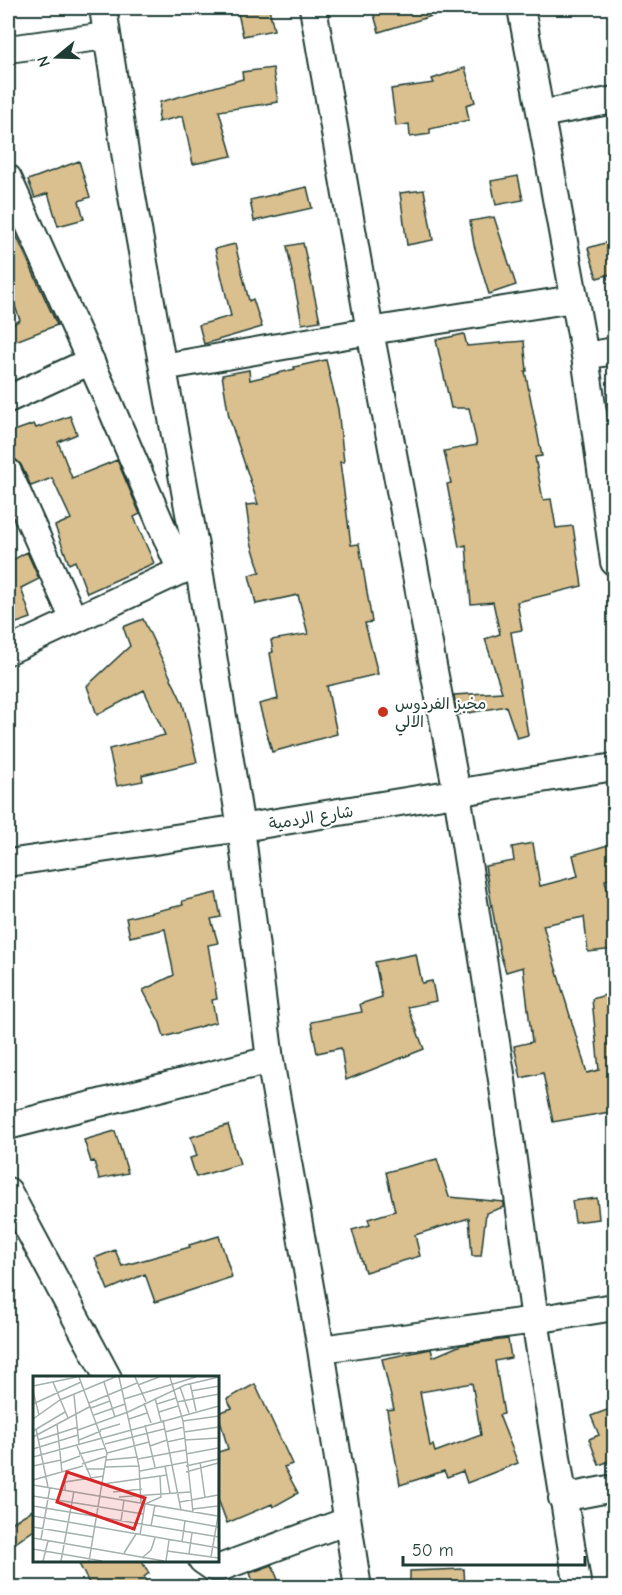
<svg xmlns="http://www.w3.org/2000/svg" width="622" height="1595" font-family="'Comic Neue','Playpen Sans Arabic',sans-serif">
<style>
.building{fill:#dabf8f;stroke:#1f3d34;stroke-width:1.5;fill-rule:evenodd}
.lines{fill:none;stroke-linecap:round;stroke-linejoin:round}
.minor-casing{stroke:#1f3d34;stroke-width:30}
.minor{stroke:#fff;stroke-width:26}
.poi-dot{fill:#c8321e;stroke:#fff;stroke-width:2}
.labels{text-anchor:middle;stroke-width:4.5;stroke-linejoin:round;paint-order:stroke}
.poi-label{font-size:16px;fill:#1f3d34;stroke:#fff;text-anchor:start}
.street-label{font-size:16px;fill:#1f3d34;stroke:#fff}
.inset-road{fill:none;stroke:#a5b1ae;stroke-width:1.5}
.view{fill:#d62828;fill-opacity:0.15;stroke:#d62828;stroke-width:3}
.inset-edge{fill:none;stroke:#1f3d34;stroke-width:3}
</style>
<rect width="100%" height="100%" fill="#fff"/>
<filter id="ink" filterUnits="userSpaceOnUse"><feTurbulence type="fractalNoise" baseFrequency=".0167" numOctaves="2"/><feDisplacementMap in="SourceGraphic" scale="12" xChannelSelector="R" yChannelSelector="G"/><feConvolveMatrix kernelMatrix="1 2 1 2 8 2 1 2 1" color-interpolation-filters="sRGB"/></filter>
<g filter="url(#ink)">
<path class="building" d="M 237,8 L 269,8 L 274,30 L 243,36 Z
M 372,8 L 445,8 L 445,12 L 379,32 Z
M 273,68 L 278,102 L 219,111 L 232,156 L 193,164 L 183,116 L 158,122 L 160,102 L 243,79 L 242,72 Z
M 465,68 L 475,102 L 466,105 L 469,120 L 430,129 L 430,134 L 410,137 L 409,124 L 396,126 L 391,89 L 434,83 L 432,79 Z
M 79,161 L 90,197 L 79,201 L 84,219 L 58,226 L 48,193 L 35,198 L 28,180 Z
M 518,176 L 523,200 L 496,205 L 491,181 Z
M 307,187 L 312,208 L 254,221 L 250,200 Z
M 424,190 L 433,240 L 407,245 L 400,193 Z
M 8,217 L 57,325 L 8,344 L 8,327 L 20,320 L 8,287 Z
M 494,217 L 516,285 L 489,294 L 474,245 L 470,221 Z
M 615,240 L 615,273 L 597,278 L 588,248 Z
M 303,243 L 320,321 L 302,324 L 287,246 Z
M 235,244 L 249,301 L 253,299 L 262,327 L 204,344 L 199,325 L 231,316 L 215,249 Z
M 464,334 L 467,346 L 524,341 L 527,371 L 525,371 L 542,456 L 535,457 L 543,500 L 551,499 L 556,528 L 573,526 L 582,586 L 517,602 L 522,630 L 511,632 L 528,735 L 517,738 L 506,706 L 457,715 L 454,695 L 502,692 L 485,639 L 500,634 L 493,602 L 471,604 L 466,545 L 459,547 L 447,484 L 451,483 L 444,451 L 477,445 L 469,408 L 451,408 L 436,340 Z
M 326,360 L 338,409 L 344,462 L 340,462 L 351,545 L 359,544 L 372,622 L 365,623 L 378,674 L 327,686 L 337,734 L 272,752 L 259,704 L 278,699 L 270,653 L 273,652 L 271,640 L 308,634 L 298,595 L 256,604 L 249,575 L 260,572 L 251,542 L 246,505 L 258,504 L 229,417 L 222,375 L 249,370 L 250,380 L 295,369 L 294,367 Z
M 70,416 L 77,434 L 58,442 L 72,478 L 117,460 L 140,514 L 134,517 L 154,563 L 87,593 L 75,561 L 69,564 L 55,526 L 71,519 L 52,478 L 31,486 L 21,465 L 16,460 L 8,457 L 8,433 L 34,424 L 36,428 Z
M 27,552 L 39,579 L 21,588 L 31,618 L 8,626 L 8,558 L 12,557 L 13,560 Z
M 143,619 L 183,704 L 197,762 L 142,775 L 143,781 L 117,786 L 109,749 L 165,735 L 144,690 L 97,715 L 87,686 L 130,646 L 123,627 Z
M 533,843 L 540,886 L 578,876 L 573,855 L 615,843 L 615,878 L 605,880 L 615,920 L 615,949 L 588,952 L 584,917 L 543,925 L 587,1073 L 599,1070 L 592,999 L 615,992 L 615,1111 L 553,1122 L 543,1073 L 521,1078 L 514,1046 L 532,1042 L 523,967 L 506,972 L 500,953 L 485,866 L 514,861 L 512,847 Z
M 216,893 L 221,917 L 211,919 L 218,943 L 208,945 L 217,999 L 212,1000 L 216,1022 L 164,1037 L 160,1023 L 143,990 L 174,975 L 165,929 L 130,937 L 126,918 L 183,905 L 182,901 Z
M 416,954 L 422,983 L 432,981 L 436,1001 L 408,1007 L 424,1049 L 346,1080 L 341,1048 L 317,1053 L 311,1022 L 362,1012 L 360,1004 L 382,997 L 375,962 Z
M 228,1125 L 240,1164 L 196,1177 L 190,1158 L 197,1156 L 191,1137 Z
M 115,1131 L 128,1173 L 99,1179 L 94,1161 L 91,1162 L 84,1140 Z
M 437,1159 L 449,1197 L 504,1202 L 504,1207 L 486,1213 L 481,1256 L 472,1256 L 469,1218 L 415,1235 L 420,1256 L 365,1272 L 352,1230 L 370,1225 L 368,1219 L 395,1211 L 386,1172 Z
M 597,1198 L 599,1219 L 575,1222 L 572,1201 Z
M 219,1236 L 232,1277 L 155,1302 L 145,1274 L 108,1290 L 95,1258 L 115,1250 L 122,1266 L 190,1247 L 189,1245 Z
M 508,1339 L 511,1358 L 495,1361 L 504,1414 L 499,1415 L 518,1463 L 467,1483 L 463,1471 L 447,1477 L 444,1471 L 400,1485 L 387,1410 L 394,1409 L 382,1359 L 431,1349 L 433,1357 L 461,1345 ZM 472,1383 L 481,1435 L 435,1452 L 433,1445 L 430,1446 L 420,1392 Z
M 255,1384 L 292,1464 L 284,1467 L 298,1493 L 273,1507 L 272,1504 L 227,1523 L 218,1499 L 218,1452 L 228,1449 L 218,1413 L 232,1408 L 227,1399 Z
M 615,1407 L 615,1471 L 614,1471 L 610,1461 L 599,1465 L 589,1439 L 599,1435 L 591,1416 Z
M 34,1509 L 34,1530 L 8,1548 L 8,1525 Z
M 77,1560 L 141,1560 L 149,1573 L 144,1577 L 148,1587 L 91,1587 Z
M 272,1565 L 281,1587 L 255,1587 L 250,1573 Z
M 464,1569 L 465,1587 L 410,1587 L 410,1571 Z"/>
<g class="lines">
<g class="minor-casing">
<path id="minor" d="M 103,8 L 130,185 L 198,563 L 241,828 L 270,1060 L 321,1349 L 358,1588
M 313,8 L 370,331 L 457,793 L 502,1080 L 535,1320 L 578,1588
M 521,8 L 585,356 L 614,562
M 8,49 L 107,36
M 541,114 L 614,100
M 8,178 L 103,389 L 181,571
M 585,356 L 614,351
M 163,367 L 370,331 L 573,299
M 8,399 L 91,361
M 8,472 L 74,620
M 8,651 L 195,564
M 8,863 L 241,828 L 614,767
M 8,1126 L 270,1060
M 8,1191 L 108,1378
M 321,1349 L 535,1320 L 614,1307
M 562,1498 L 614,1488
M 202,1560 L 212,1567 L 222,1567 L 347,1521"/>
</g>
<use href="#minor" class="minor"/>
</g>
</g>
<circle class="poi-dot" cx="383" cy="712" r="6"/>
<g class="labels">
<g class="poi-label">
<text x="395" y="709">مخبز الفردوس<tspan x="395" dy="18">الالي</tspan></text>
</g>
<g class="street-label">
<text transform="translate(311 817) rotate(-9)" y="6">شارع الردمية</text>
</g>
</g>
<g transform="translate(33 1376)">
<rect width="186" height="186" fill="#fff"/>
<path class="inset-road" d="M 46,1 L 74,77 L 56,185M 86,1 L 106,90 L 108,127M 102,1 L 113,26M 137,1 L 150,45 L 160,136M 20,6 L 35,42M 71,6 L 82,41M 157,7 L 163,35M 105,9 L 126,1M 0,10 L 44,1M 147,11 L 156,37M 0,15 L 6,39M 158,15 L 186,10M 41,19 L 46,69M 122,22 L 128,45M 91,23 L 163,1M 144,26 L 186,18M 56,27 L 104,7M 111,27 L 118,47M 0,28 L 48,6M 124,28 L 143,22M 58,32 L 77,25M 126,36 L 145,30M 61,39 L 92,28M 0,43 L 27,24 L 82,1M 96,43 L 114,37M 130,44 L 148,134M 150,45 L 186,40M 24,48 L 29,96M 112,49 L 122,91M 3,53 L 15,111M 45,54 L 95,36 L 152,9 L 186,1M 67,54 L 87,48M 0,55 L 32,36M 132,56 L 151,51M 151,56 L 186,51M 0,61 L 58,30M 5,64 L 45,51M 46,64 L 68,55M 152,64 L 186,62M 134,66 L 152,62M 72,68 L 131,53M 44,70 L 58,102M 117,70 L 134,64M 0,73 L 45,59M 74,77 L 116,66M 46,78 L 73,72M 153,78 L 185,72M 0,81 L 186,30M 105,83 L 153,74M 73,84 L 105,81M 167,86 L 172,122M 28,87 L 47,80M 49,88 L 74,80M 0,90 L 28,84M 132,90 L 137,117M 153,90 L 185,83M 72,91 L 106,90M 53,93 L 72,93M 107,95 L 154,86M 153,96 L 185,87M 0,104 L 50,90M 70,108 L 134,99M 0,109 L 185,140 L 186,22M 32,114 L 32,106 L 71,100M 80,116 L 109,113M 0,120 L 110,138M 86,121 L 157,116M 147,126 L 185,119M 0,130 L 186,161M 160,133 L 185,130M 120,139 L 186,151M 0,140 L 186,172M 88,145 L 91,124M 118,150 L 122,129M 0,151 L 60,161M 107,159 L 112,128 L 128,121 L 127,100M 0,162 L 131,185M 8,163 L 17,111M 149,166 L 152,145M 0,173 L 69,185M 134,175 L 186,182M 91,177 L 103,158M 156,178 L 159,157M 178,181 L 185,140M 109,182 L 118,174 L 122,162M 10,185 L 15,165M 28,185 L 41,115M 133,185 L 136,164"/>
<path class="view" d="M 34,96 L 112,122 L 101,153 L 24,126 Z"/>
<rect width="186" height="186" class="inset-edge"/>
</g>
<rect width="622" height="1595" fill="none" stroke="#fff" stroke-width="30"/>
<rect x="15" y="15" width="592" height="1565" fill="none" stroke="#1f3d34" stroke-width="2" filter="url(#ink)"/>
<g transform="translate(57 57) rotate(251)" stroke="#ffffff" stroke-width="4.5" paint-order="stroke">
<path d="M0-4.5L10 22L0 15L-10 22Z" fill="#1f3d34"/>
<text y="-9" font-size="16" font-weight="bold" text-anchor="middle" fill="#1f3d34">N</text>
</g>
<path d="M403 1556v9h182v-9" fill="none" stroke="#1f3d34" stroke-width="3"/>
<text x="412" y="1556" font-size="18" fill="#1f3d34" stroke="#ffffff" stroke-width="4.5" paint-order="stroke">50 m</text>
</svg>
